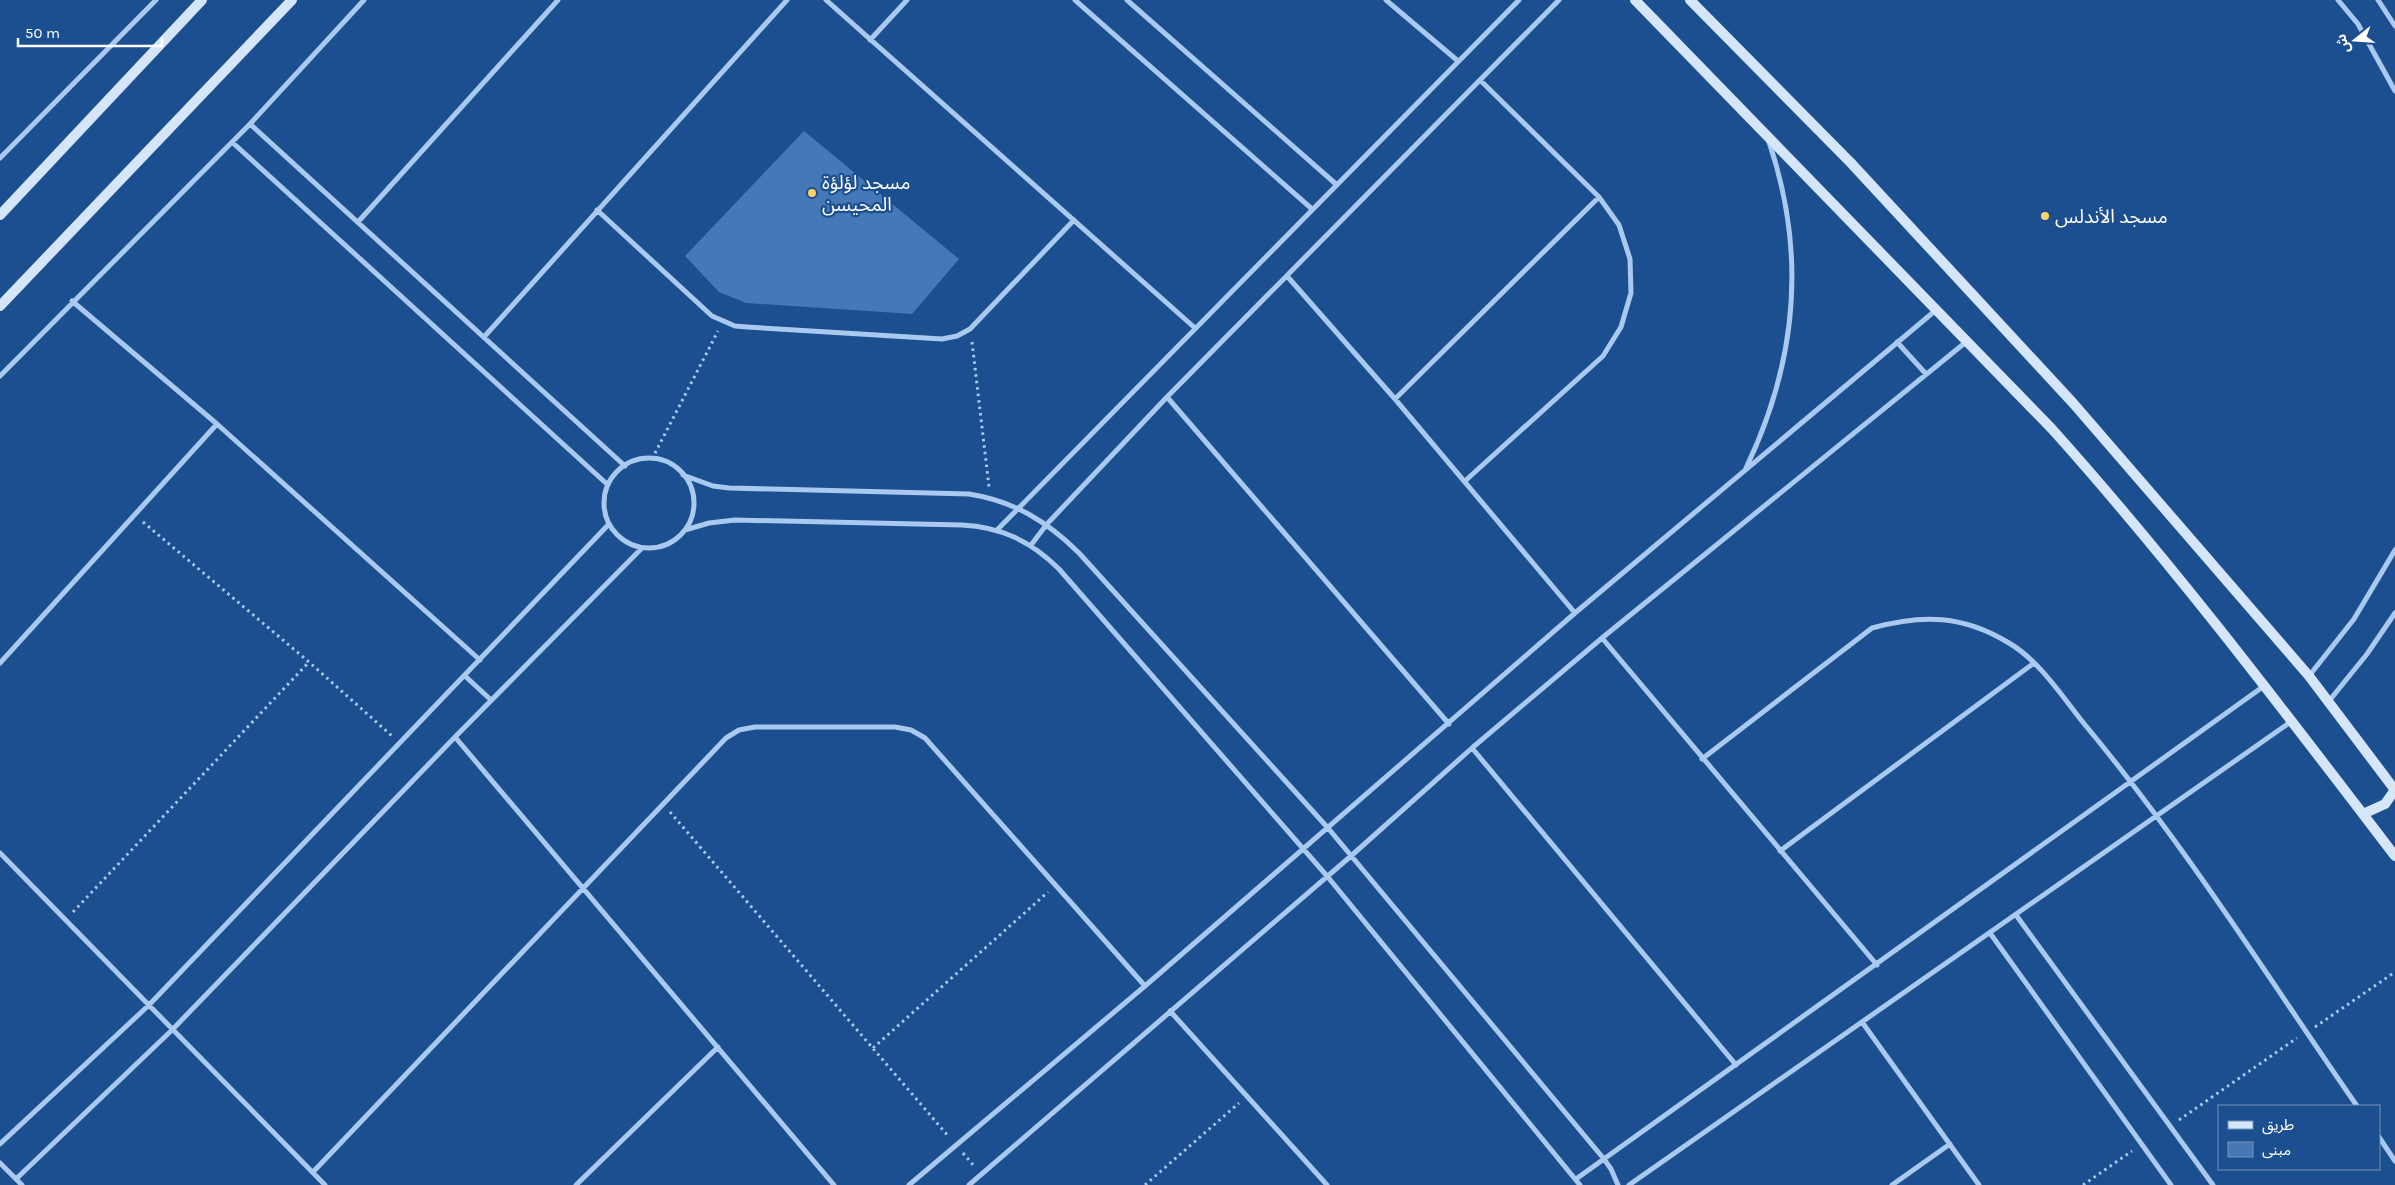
<svg xmlns="http://www.w3.org/2000/svg" width="2395" height="1185" font-family="Karla,'Noto Sans Arabic',sans-serif">
<style>
.building{fill:#4478b7}
.lines{fill:none;stroke-linecap:round;stroke-linejoin:round}
.path{stroke:#a9c9ee;stroke-width:3;stroke-dasharray:2.5 4;stroke-linecap:butt}
.street{stroke:#a9c9ee;stroke-width:5}
.secondary{stroke:#d6e6fa;stroke-width:10}
.poi-dot{fill:#ffd166;stroke:#1b4f8f;stroke-width:2}
.labels{text-anchor:middle;stroke-width:4.5;stroke-linejoin:round;paint-order:stroke}
.poi-label{font-size:19px;fill:#fff;stroke:#1b4f8f;text-anchor:start}
</style>
<rect width="100%" height="100%" fill="#1b4f8f"/>
<path class="building" d="M 804,131 L 959,259 L 912,314 L 746,303 L 719,292 L 685,256 Z"/>
<g class="lines">
<path class="path" d="M 972,342 L 989,487
M 652,459 L 718,331
M 143,522 L 309,662 L 392,736
M 670,812 L 949,1137
M 73,912 L 309,662
M 2315,1027 L 2395,972
M 873,1048 L 1048,892
M 2179,1120 L 2297,1038
M 963,1153 L 974,1166
M 1145,1185 L 1239,1103
M 2083,1185 L 2132,1151"/>
<path class="street" d="M 826,0 L 1195,328
M 1075,0 L 1312,209
M 1127,0 L 1337,185
M 1386,0 L 1458,61
M 2338,0 L 2358,24 L 2395,91
M 2378,0 L 2395,26
M 870,40 L 907,0
M 250,124 L 625,466
M 232,142 L 608,485
M 0,158 L 156,0
M 597,210 L 712,316 L 735,326 L 747,327 L 942,339 L 957,336 L 970,329 L 1074,220
M 358,222 L 558,0
M 1287,276 L 1395,399 L 1575,613
M 72,301 L 217,424 L 480,660
M 484,337 L 787,0
M 1897,342 L 1926,374
M 0,376 L 250,124 L 364,0
M 1167,397 L 1449,724
M 1395,399 L 1599,197
M604 503a45 45 0 1 1 90 0a45 45 0 1 1-90 0Z
M 1746,468 C 1797,362 1807,254 1769,142
M 683,475 L 713,486 L 729,488 L 969,494 C 1014,501 1048,522 1079,553 L 1328,828 L 1604,1159 L 1611,1169 L 1618,1185
M 1465,481 L 1603,356 L 1621,327 L 1631,293 L 1630,259 L 1619,225 L 1599,197 L 1480,80
M 685,530 L 709,523 L 735,520 L 962,525 C 1001,527 1031,541 1059,569 L 1327,876 L 1580,1185
M 997,530 L 1519,0
M 1031,545 L 1047,524 L 1167,397 L 1559,0
M 1602,638 L 1877,965
M 0,663 L 217,424
M 465,676 L 491,700
M 2309,676 L 2354,619 L 2395,550
M 2329,701 L 2367,654 L 2395,613
M 455,737 L 834,1185
M 1472,748 L 1736,1065
M 1702,759 L 1872,628 C 1923,614 1963,615 2009,643 C 2041,662 2063,698 2086,726 C 2185,845 2269,979 2357,1106
M 1780,851 L 2034,663
M 0,853 L 325,1185
M 2016,915 L 2213,1185
M 1990,933 L 2171,1185
M 1170,1011 L 1327,1185
M 1862,1022 L 1979,1185
M 2379,1137 L 2395,1161
M 0,1144 L 149,1005 L 609,524
M 0,1163 L 22,1185
M 313,1172 L 726,738 L 739,730 L 755,727 L 895,727 L 911,730 L 925,738 L 1145,986
M 16,1179 L 172,1030 L 455,737 L 642,548
M 1576,1179 L 2264,686
M 576,1185 L 718,1047
M 909,1185 L 1145,986 L 1575,613 L 1936,310
M 969,1185 L 1351,856 L 1472,748 L 1602,638 L 1966,342
M 1629,1185 L 2292,721
M 1892,1185 L 1950,1144"/>
<path class="secondary" d="M 1635,0 L 2052,429 C 2174,565 2284,711 2395,856
M 1690,0 L 1851,163 L 2073,403 L 2309,676 L 2395,790
M 0,215 L 202,0
M 0,306 L 292,0
M 2363,814 L 2385,804 L 2395,790"/>
</g>
<g class="poi-dot">
<circle cx="812" cy="193" r="5"/>
<circle cx="2045" cy="216" r="5"/>
</g>
<g class="labels">
<g class="poi-label">
<text x="822" y="189">مسجد لؤلؤة<tspan x="822" dy="22">المحيسن</tspan></text>
<text x="2055" y="223">مسجد الأندلس</text>
</g>
</g>
<rect x="2218" y="1105" width="162" height="65" fill="#1b4f8f" stroke="#7695bc"/>
<rect x="2228" y="1121" width="25" height="8" fill="#d6e6fa" stroke="#7695bc"/>
<text x="2262" y="1130" font-size="15" fill="#ffffff">طريق</text>
<rect x="2228" y="1142" width="25" height="15" fill="#4478b7" stroke="#7695bc"/>
<text x="2262" y="1155" font-size="15" fill="#ffffff">مبنى</text>
<g transform="translate(2355 40) rotate(253)" stroke="#1b4f8f" stroke-width="4" paint-order="stroke">
<path d="M0-4L9 19L0 12L-9 19Z" fill="#ffffff"/>
<text y="-8" font-size="14" font-weight="bold" text-anchor="middle" fill="#ffffff">ش</text>
</g>
<path d="M18 38v8h144v-8" fill="none" stroke="#ffffff" stroke-width="2.5"/>
<text x="25" y="38" font-size="15" fill="#ffffff" stroke="#1b4f8f" stroke-width="4" paint-order="stroke">50 m</text>
</svg>
